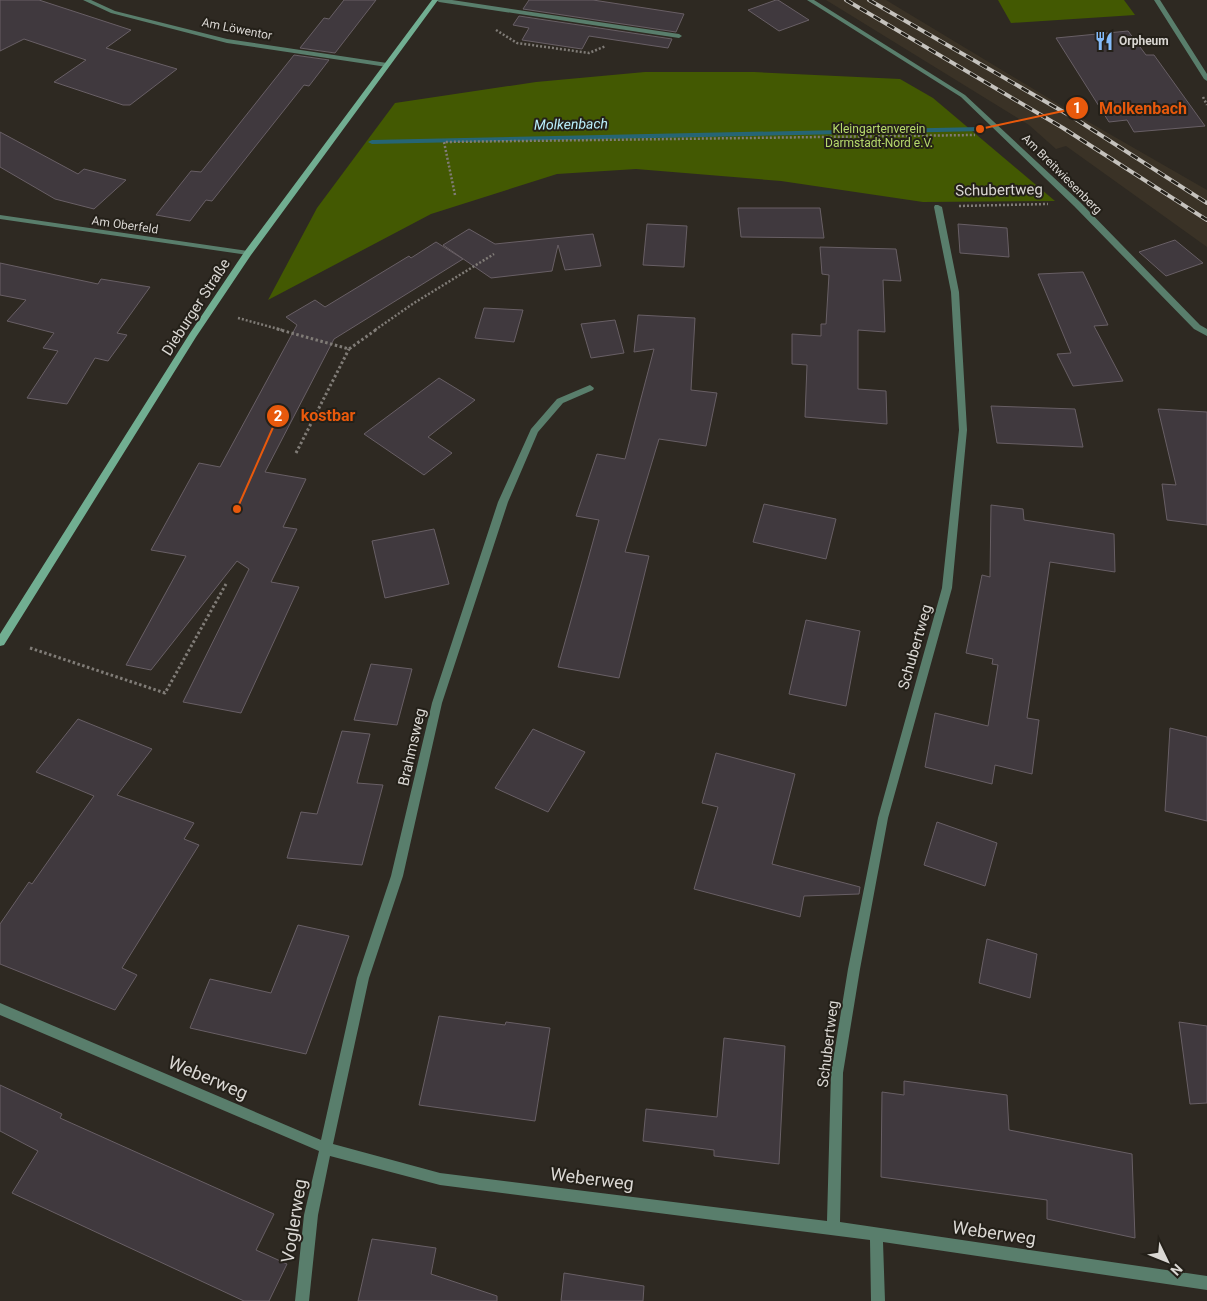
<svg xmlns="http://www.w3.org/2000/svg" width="1207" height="1301" font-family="Roboto,sans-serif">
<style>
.built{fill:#3a3226}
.green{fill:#435902}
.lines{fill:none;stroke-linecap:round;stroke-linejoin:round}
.stream{fill:#266574;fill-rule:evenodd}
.building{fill:#40393e;stroke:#685f65}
.path-far1{stroke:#807c77;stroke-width:2.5;stroke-dasharray:2 2;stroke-linecap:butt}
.path{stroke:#807c77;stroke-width:3;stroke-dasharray:2.5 2.5;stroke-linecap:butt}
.lane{fill:#597e6c;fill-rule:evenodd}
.street{fill:#597e6c;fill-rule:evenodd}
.secondary{fill:#71ae92;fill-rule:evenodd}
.rail-casing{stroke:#c5c2bd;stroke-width:4}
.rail{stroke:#242019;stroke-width:2.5;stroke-dasharray:8;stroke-linecap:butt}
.labels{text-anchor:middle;stroke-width:4;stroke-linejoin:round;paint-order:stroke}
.far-street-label{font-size:12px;fill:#dad7d3;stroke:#242019}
.far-poi-label{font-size:12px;font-weight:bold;fill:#dad7d3;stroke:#242019;text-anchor:start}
.far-park-label{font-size:12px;fill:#b6d96c;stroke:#242019}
.far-water-label{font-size:14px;font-style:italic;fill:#baeefc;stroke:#242019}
.street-label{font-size:15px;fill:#dad7d3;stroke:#242019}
.near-street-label{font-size:18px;fill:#dad7d3;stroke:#242019}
.leader{fill:none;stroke:#e8590c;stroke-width:2}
.callout-dot{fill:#e8590c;stroke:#242019;stroke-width:2}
.mark-label{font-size:15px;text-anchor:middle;font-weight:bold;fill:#fff}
.callout-label{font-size:16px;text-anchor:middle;font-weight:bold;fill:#e8590c;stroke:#242019;stroke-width:4;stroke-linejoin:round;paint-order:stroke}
</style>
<rect width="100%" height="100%" fill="#2e2922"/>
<path class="built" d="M 826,0 L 886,0 L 1073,113 L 1207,190 L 1207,247 L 1066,146 L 1056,149 L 1029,125 Z"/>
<path class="green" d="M 998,0 L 1124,0 L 1135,15 L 1011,23 Z
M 645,72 L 754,72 L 900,79 L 933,98 L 1055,201 L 923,202 L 781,181 L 636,169 L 557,174 L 431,214 L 268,300 L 317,208 L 395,103 L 536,82 Z"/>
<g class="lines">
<path class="stream" d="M 980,127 L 984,129 L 983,131 L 372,144 L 368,142 L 372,140 Z"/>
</g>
<path class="building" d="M 0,0 L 39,0 L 131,30 L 106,48 L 177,69 L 130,105 L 123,105 L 54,82 L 86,60 L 24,39 L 0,51 Z
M 344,0 L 376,0 L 335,53 L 300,48 L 324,18 L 329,19 Z
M 529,0 L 593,0 L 684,14 L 676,32 L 523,9 Z
M 776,0 L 778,0 L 809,20 L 779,31 L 748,10 Z
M 519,16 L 672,39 L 668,48 L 589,36 L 582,49 L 522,40 L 529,28 L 513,25 Z
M 1128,31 L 1146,55 L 1154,55 L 1205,126 L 1134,132 L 1127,120 L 1109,122 L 1056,38 Z
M 294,55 L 329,60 L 309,86 L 304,85 L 212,201 L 206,200 L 190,221 L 156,215 L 191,171 L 201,172 Z
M 0,132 L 78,174 L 84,169 L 126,180 L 94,209 L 55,199 L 0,167 Z
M 738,208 L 820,208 L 824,238 L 741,237 Z
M 647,224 L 687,226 L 684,267 L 643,265 Z
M 958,224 L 1007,228 L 1009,257 L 960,253 Z
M 469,229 L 495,244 L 593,234 L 601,266 L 565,270 L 558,245 L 552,271 L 491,278 L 443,245 Z
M 1175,240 L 1203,263 L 1166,276 L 1139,252 Z
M 436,242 L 463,259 L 334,339 L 265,472 L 306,479 L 283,527 L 297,529 L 271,582 L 299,587 L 241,713 L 183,702 L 249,569 L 237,561 L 151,670 L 126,665 L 186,556 L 151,550 L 199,463 L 220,467 L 297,325 L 286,317 L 315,300 L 325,307 L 409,256 L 411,258 Z
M 820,247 L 896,249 L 901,281 L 883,280 L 885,332 L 858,330 L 858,389 L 886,391 L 887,424 L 805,417 L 807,365 L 792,364 L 792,334 L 821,336 L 821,324 L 826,324 L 829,275 L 822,274 Z
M 0,263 L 98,284 L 101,279 L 150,287 L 117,333 L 127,335 L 108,361 L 95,358 L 67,404 L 27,398 L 58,351 L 43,348 L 54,333 L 7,321 L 26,300 L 0,295 Z
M 1083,272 L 1108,325 L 1094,326 L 1123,381 L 1073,386 L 1057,354 L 1071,353 L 1038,274 Z
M 484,308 L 523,310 L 514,342 L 475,338 Z
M 638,315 L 695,318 L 691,390 L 717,393 L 706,446 L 659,439 L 625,552 L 649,556 L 619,678 L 558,667 L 599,520 L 576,516 L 597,454 L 625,459 L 654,349 L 634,352 Z
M 615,320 L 624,353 L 591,358 L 581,324 Z
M 439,378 L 475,400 L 428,437 L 452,453 L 424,475 L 364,434 Z
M 991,406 L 1075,409 L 1083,447 L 997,443 Z
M 1158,409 L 1207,412 L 1207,525 L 1167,520 L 1162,484 L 1176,485 Z
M 764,504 L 836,519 L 826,559 L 753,542 Z
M 991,505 L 1023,509 L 1024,520 L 1114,534 L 1115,572 L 1050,562 L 1027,718 L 1039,720 L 1032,774 L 995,765 L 992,784 L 925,767 L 935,713 L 988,726 L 998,665 L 992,664 L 993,659 L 966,653 L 982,575 L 990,577 Z
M 434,529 L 449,584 L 385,598 L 372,541 Z
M 806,620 L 860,631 L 846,706 L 789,694 Z
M 371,664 L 412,669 L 397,725 L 354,720 Z
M 78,719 L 152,749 L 117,795 L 194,823 L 184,839 L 199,845 L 122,968 L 137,975 L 115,1010 L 0,964 L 0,924 L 29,882 L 32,884 L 94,796 L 36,772 Z
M 1170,728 L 1207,737 L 1207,821 L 1165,811 Z
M 533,729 L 585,752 L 548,812 L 495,788 Z
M 342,731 L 370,734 L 357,783 L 383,785 L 362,865 L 287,858 L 301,812 L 317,814 Z
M 716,753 L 795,774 L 772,864 L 860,887 L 859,894 L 804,896 L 800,917 L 694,889 L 718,807 L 702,803 Z
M 937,822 L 997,843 L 985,886 L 924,865 Z
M 298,925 L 349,936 L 306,1054 L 190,1028 L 210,979 L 271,993 Z
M 987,939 L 1037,954 L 1030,998 L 979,983 Z
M 439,1016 L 505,1025 L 506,1022 L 550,1028 L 535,1121 L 419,1105 Z
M 1179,1022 L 1207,1026 L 1207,1103 L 1190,1104 Z
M 724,1038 L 785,1046 L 779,1164 L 714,1156 L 714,1150 L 643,1141 L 646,1109 L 717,1117 Z
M 904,1081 L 1007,1095 L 1009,1130 L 1132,1154 L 1135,1238 L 1047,1219 L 1047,1200 L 881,1177 L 882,1092 L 904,1095 Z
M 0,1085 L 62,1114 L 60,1118 L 274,1214 L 256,1250 L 287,1264 L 269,1301 L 244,1301 L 12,1193 L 38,1151 L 0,1131 Z
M 372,1239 L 436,1248 L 431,1274 L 497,1296 L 497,1301 L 358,1301 Z
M 564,1273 L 644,1286 L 643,1301 L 561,1301 Z"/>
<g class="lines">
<path class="path-far1" d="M 496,30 L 517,43 L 589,53 L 606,46
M 1203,97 L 1207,105
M 455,195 L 444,142 L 975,135
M 959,206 L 1048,204
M 238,318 L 282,330
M 375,330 L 414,303 L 494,254"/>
<path class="path" d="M 277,329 L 349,349 L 377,329
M 296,453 L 349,349
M 30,648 L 165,693 L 226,584"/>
<path class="lane" d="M 436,0 L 452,0 L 679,34 L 682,36 L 679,38 L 439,2 Z"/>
<path class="street" d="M 83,0 L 91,0 L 115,11 L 227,39 L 387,63 L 390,65 L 387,67 L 227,43 L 111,13 Z
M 807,0 L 814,0 L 965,95 L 1080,202 L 1200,325 L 1207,329 L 1207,336 L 1194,329 L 1074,206 L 961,97 Z
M 1154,0 L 1160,0 L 1207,74 L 1207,81 L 1204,79 Z
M 935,205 L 938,205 L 942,207 L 959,292 L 967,430 L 952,588 L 888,818 L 860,969 L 843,1073 L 840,1222 L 1207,1276 L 1207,1290 L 883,1242 L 885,1301 L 871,1301 L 870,1240 L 440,1185 L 330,1156 L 318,1215 L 309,1301 L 295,1301 L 304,1215 L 319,1151 L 0,1015 L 0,1003 L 321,1140 L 357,978 L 391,876 L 432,703 L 498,502 L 531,429 L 557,399 L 590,385 L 594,388 L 593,390 L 563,403 L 538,432 L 508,502 L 442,703 L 403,876 L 369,978 L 333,1144 L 440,1173 L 827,1221 L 831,1073 L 848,969 L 878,818 L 942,588 L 959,430 L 951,292 L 934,207 Z
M 0,215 L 248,251 L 252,253 L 248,255 L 0,219 Z"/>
<path class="secondary" d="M 432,0 L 438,0 L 251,255 L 196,337 L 4,645 L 0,646 L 0,634 L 190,333 L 245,251 Z"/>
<g class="rail-casing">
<path id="rail" d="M 846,0 L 1063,128 L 1207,220
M 869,0 L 1074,118 L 1207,203"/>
</g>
<use href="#rail" class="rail"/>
</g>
<defs>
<g id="restaurant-bare" transform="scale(1.5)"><path d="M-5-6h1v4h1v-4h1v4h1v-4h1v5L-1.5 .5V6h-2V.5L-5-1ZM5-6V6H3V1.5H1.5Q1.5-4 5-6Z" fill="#84bcfb" stroke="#242019" stroke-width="2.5" paint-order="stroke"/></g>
</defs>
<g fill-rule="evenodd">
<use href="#restaurant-bare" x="1104" y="41"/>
</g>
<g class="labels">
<g class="far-street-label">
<text transform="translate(237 29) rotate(11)" y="4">Am Löwentor</text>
<text transform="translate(1062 174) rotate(45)" y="4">Am Breitwiesenberg</text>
<text transform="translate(125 225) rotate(8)" y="4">Am Oberfeld</text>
</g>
<g class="far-poi-label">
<text x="1119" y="45">Orpheum</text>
</g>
<g class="far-park-label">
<text x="879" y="133">Kleingartenverein<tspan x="879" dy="14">Darmstadt-Nord e.V.</tspan></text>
</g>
<g class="far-water-label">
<text transform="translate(571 124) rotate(-1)" y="5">Molkenbach</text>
</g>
<g class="street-label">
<text transform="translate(999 190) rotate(-1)" y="5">Schubertweg</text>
<text transform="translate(196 307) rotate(-57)" y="5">Dieburger Straße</text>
<text transform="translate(915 647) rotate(-74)" y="5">Schubertweg</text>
<text transform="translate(412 747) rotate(-77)" y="5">Brahmsweg</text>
<text transform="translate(828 1044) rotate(-83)" y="5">Schubertweg</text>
</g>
<g class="near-street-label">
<text transform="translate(208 1078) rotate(23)" y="6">Weberweg</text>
<text transform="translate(592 1179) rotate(7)" y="6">Weberweg</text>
<text transform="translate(294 1221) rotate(-81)" y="6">Voglerweg</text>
<text transform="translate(994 1233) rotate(8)" y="6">Weberweg</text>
</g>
</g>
<path class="leader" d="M980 129L1077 108M237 509L278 416"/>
<g class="callout-dot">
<circle cx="980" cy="129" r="5"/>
<circle cx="237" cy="509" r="5"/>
<circle cx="1077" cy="108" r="12"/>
<circle cx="278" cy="416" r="12"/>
</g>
<g class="mark-label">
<text x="1077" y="113">1</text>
<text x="278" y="421">2</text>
</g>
<g class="callout-label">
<text x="1143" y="114">Molkenbach</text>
<text x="328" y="421">kostbar</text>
</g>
<g transform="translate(1167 1261) rotate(133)" stroke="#242019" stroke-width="4" paint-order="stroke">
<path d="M0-4L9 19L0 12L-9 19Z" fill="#dad7d3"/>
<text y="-8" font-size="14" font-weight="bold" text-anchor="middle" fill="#dad7d3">N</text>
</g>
</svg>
